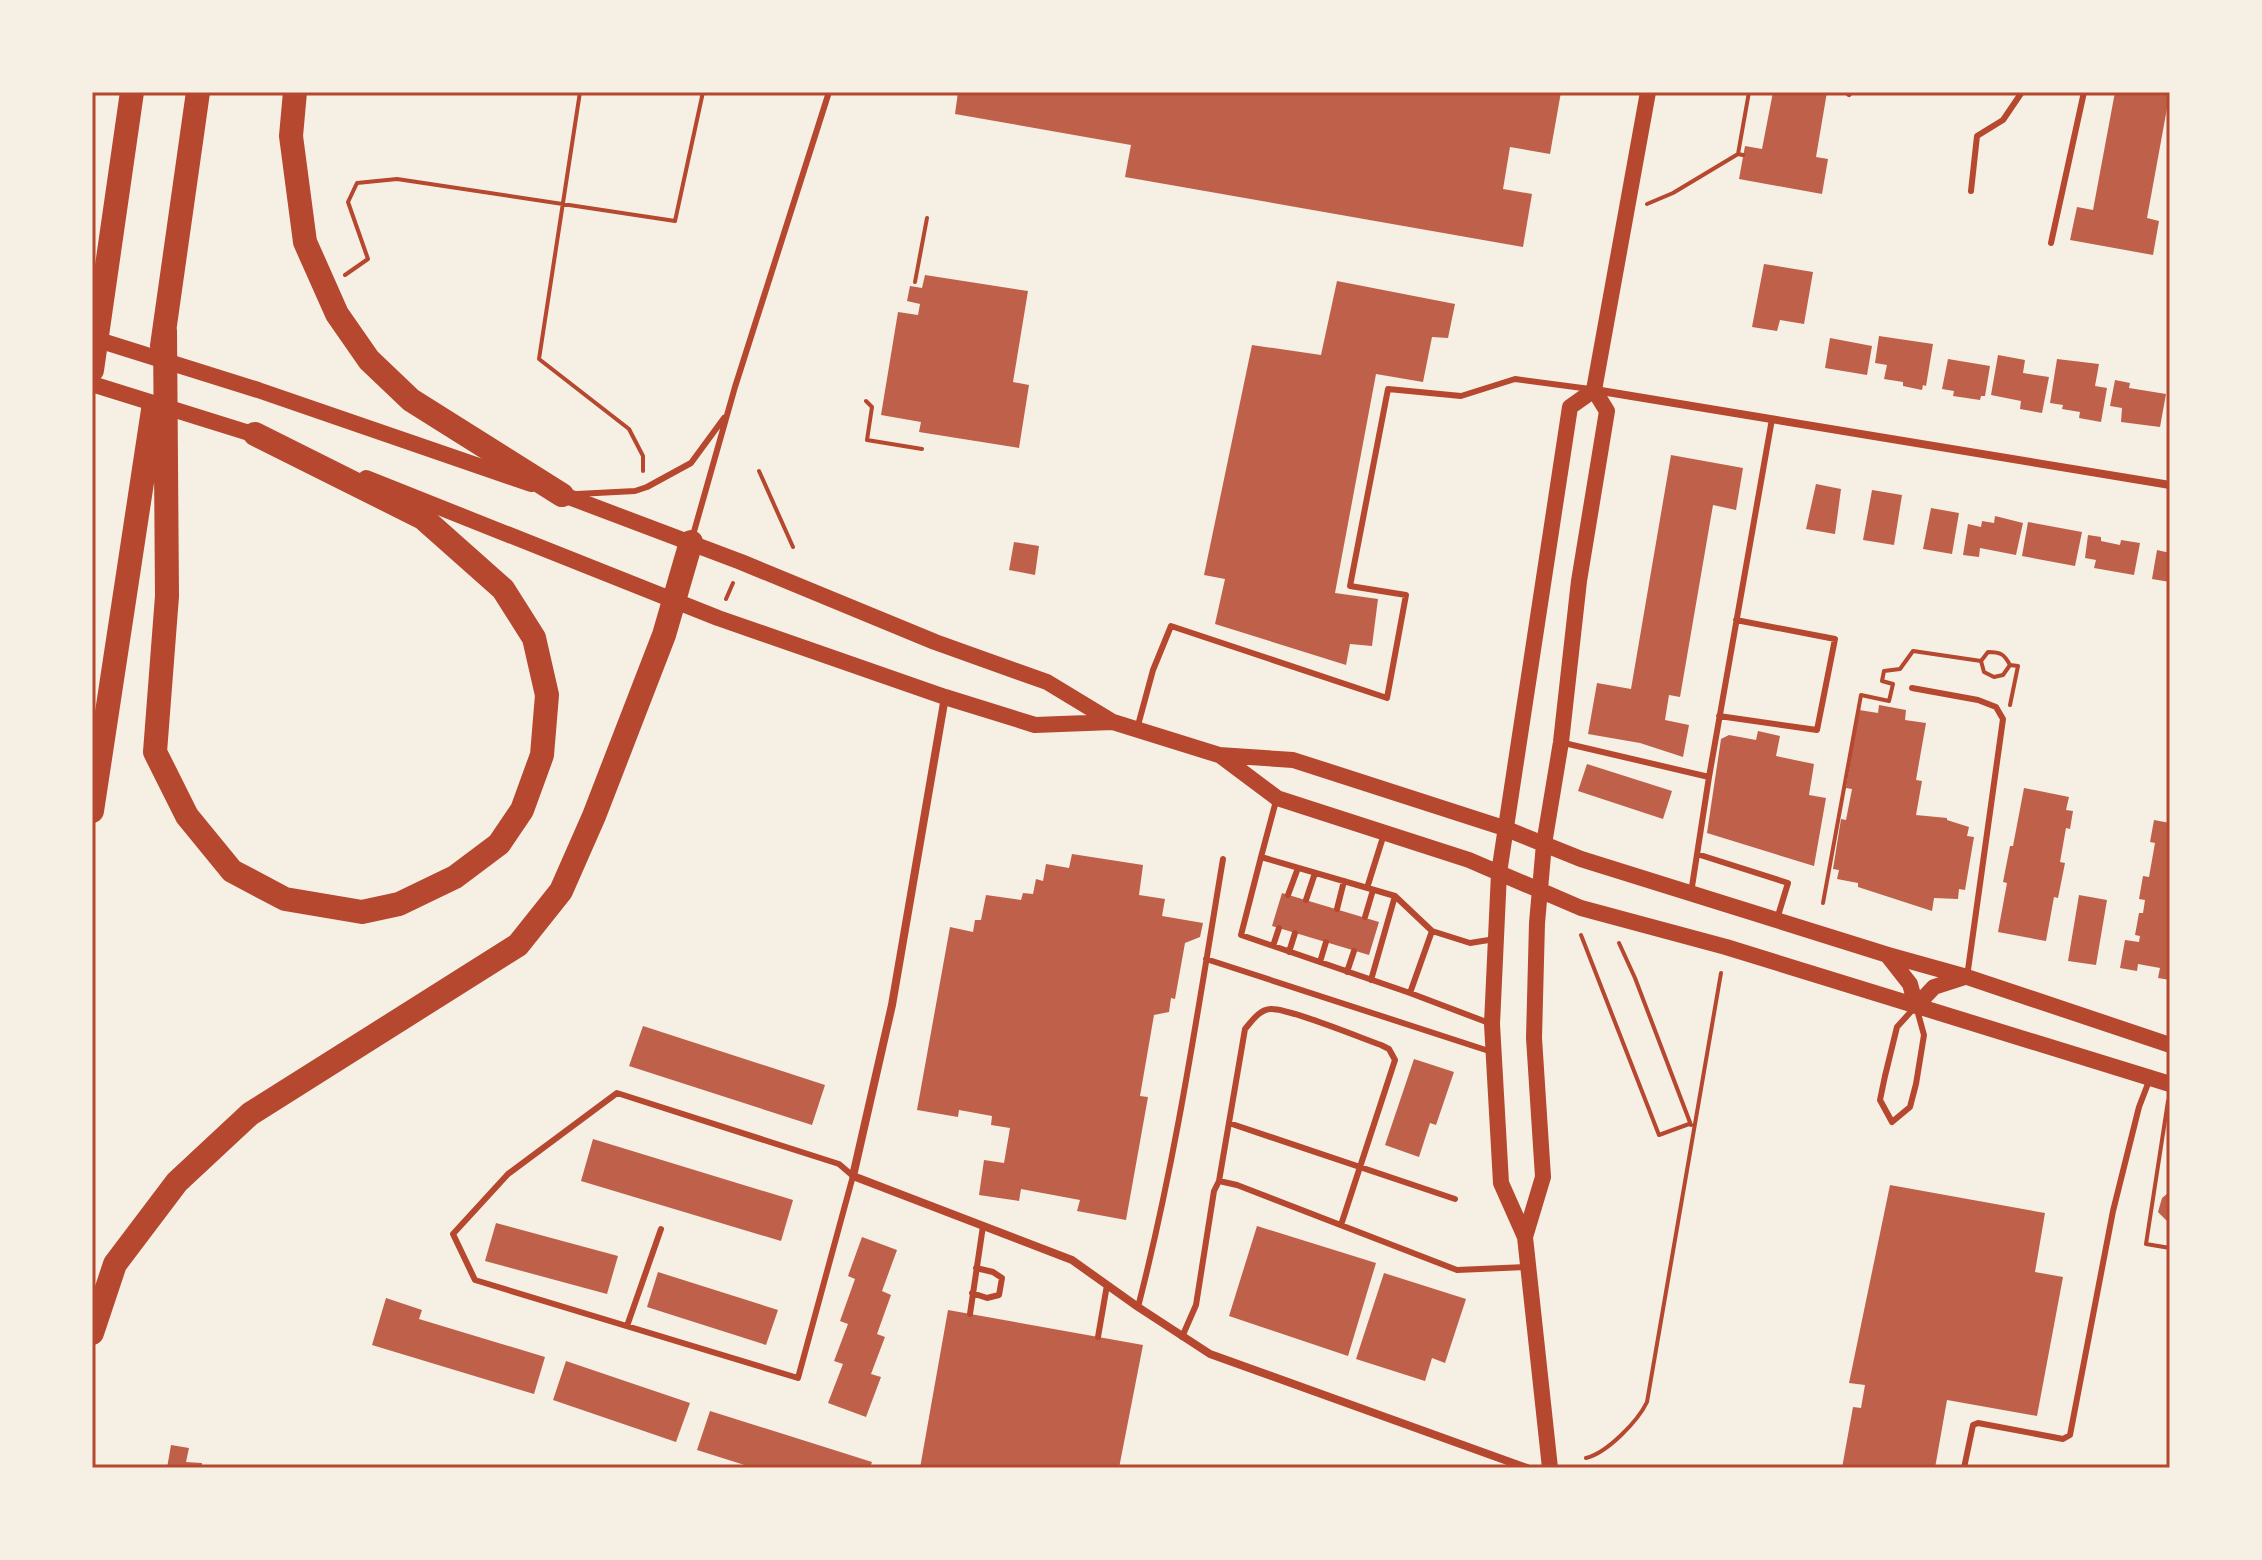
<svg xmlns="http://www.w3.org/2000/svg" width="2262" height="1560" font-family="Commissioner,sans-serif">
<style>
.building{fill:#bf614a}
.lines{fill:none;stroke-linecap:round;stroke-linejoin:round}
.path{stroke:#b5482f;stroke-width:4}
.service{stroke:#b5482f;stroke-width:6}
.minor{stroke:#b5482f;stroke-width:8}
.secondary{stroke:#b5482f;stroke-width:16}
.motorway{stroke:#b5482f;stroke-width:24}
.neatline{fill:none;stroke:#b5482f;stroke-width:3}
</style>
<rect width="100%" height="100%" fill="#f6efe4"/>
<path class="building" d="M 958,92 L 1561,92 L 1550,154 L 1510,147 L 1503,189 L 1532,194 L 1523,247 L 1125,177 L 1131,145 L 955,114 Z
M 1773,92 L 1827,92 L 1816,157 L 1828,159 L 1822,194 L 1739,179 L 1745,146 L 1762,149 Z
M 2115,92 L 2170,92 L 2147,218 L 2159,221 L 2153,255 L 2070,240 L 2077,207 L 2093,210 Z
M 1764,264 L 1813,272 L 1804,324 L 1780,320 L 1777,331 L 1752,327 Z
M 925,275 L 1028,291 L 1013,382 L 1029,385 L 1019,448 L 919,432 L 921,422 L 881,415 L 898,312 L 918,315 L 920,304 L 907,301 L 910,286 L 922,288 Z
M 1337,281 L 1455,304 L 1448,338 L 1432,337 L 1423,382 L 1376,374 L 1335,593 L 1378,599 L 1372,646 L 1350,644 L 1346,665 L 1215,624 L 1225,579 L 1204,575 L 1252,345 L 1321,355 Z
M 1879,336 L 1933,344 L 1926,386 L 1923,385 L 1922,390 L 1903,386 L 1903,382 L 1884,379 L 1887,365 L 1875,363 Z
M 1830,338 L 1872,346 L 1867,375 L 1825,368 Z
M 1998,355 L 2025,360 L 2023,373 L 2049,377 L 2042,413 L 2020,409 L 2021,401 L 1991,395 Z
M 1948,359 L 1990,366 L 1985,396 L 1981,396 L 1980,400 L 1953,396 L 1954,391 L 1942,389 Z
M 2057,359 L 2099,364 L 2095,386 L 2107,388 L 2101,422 L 2079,418 L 2080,412 L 2062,409 L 2063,405 L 2050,403 Z
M 2115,380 L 2130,383 L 2129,388 L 2166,394 L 2160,427 L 2121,422 L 2122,408 L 2110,406 Z
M 1671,455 L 1743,468 L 1736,510 L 1713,505 L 1680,697 L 1669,695 L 1665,720 L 1689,725 L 1683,757 L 1640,743 L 1588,734 L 1597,683 L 1631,689 Z
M 1816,484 L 1841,489 L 1835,534 L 1806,529 Z
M 1872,490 L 1902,495 L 1894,545 L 1863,540 Z
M 1931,508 L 1959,513 L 1952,554 L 1923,549 Z
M 1995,516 L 2023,523 L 2016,555 L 1980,548 L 1979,557 L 1963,555 L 1968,524 L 1981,527 L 1982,521 L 1994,523 Z
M 2028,522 L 2082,532 L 2075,566 L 2022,556 Z
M 2088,535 L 2101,537 L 2101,541 L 2120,545 L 2121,540 L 2140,543 L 2134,575 L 2094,568 L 2096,560 L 2085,558 Z
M 1014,542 L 1039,546 L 1035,575 L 1009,570 Z
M 2157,550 L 2170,553 L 2170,582 L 2152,579 Z
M 1879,705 L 1906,710 L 1905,720 L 1926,723 L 1916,780 L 1922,781 L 1916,815 L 1947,818 L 1947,820 L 1969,827 L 1967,836 L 1974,837 L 1965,890 L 1959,889 L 1958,899 L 1934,898 L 1932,911 L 1858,887 L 1858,883 L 1837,879 L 1839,870 L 1833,869 L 1841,819 L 1846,820 L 1852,789 L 1846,788 L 1859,710 L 1878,713 Z
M 1758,731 L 1780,736 L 1776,756 L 1814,764 L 1809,795 L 1826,798 L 1814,866 L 1707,833 L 1721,739 L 1729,735 L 1756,740 Z
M 1587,764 L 1672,791 L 1663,819 L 1578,791 Z
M 2024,788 L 2069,797 L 2066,810 L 2073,811 L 2070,829 L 2066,828 L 2060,862 L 2065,863 L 2058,898 L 2054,897 L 2046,941 L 1998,932 L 2007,883 L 2003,882 L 2010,846 L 2013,846 Z
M 2154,820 L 2170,823 L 2170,980 L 2158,978 L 2160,968 L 2138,964 L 2137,971 L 2120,968 L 2125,940 L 2139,942 L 2140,936 L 2135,935 L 2139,913 L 2143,913 L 2145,900 L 2139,899 L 2143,876 L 2149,877 L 2155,843 L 2150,842 Z
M 1072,854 L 1143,865 L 1139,895 L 1165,899 L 1162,916 L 1203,923 L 1200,937 L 1185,943 L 1175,999 L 1171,998 L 1169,1012 L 1154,1015 L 1140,1096 L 1148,1097 L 1126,1220 L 1077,1211 L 1080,1200 L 1021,1189 L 1019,1201 L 979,1195 L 984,1160 L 1004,1163 L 1010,1128 L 991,1125 L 992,1116 L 959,1110 L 958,1117 L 917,1110 L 950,927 L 973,932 L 975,920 L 981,920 L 986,895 L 1021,900 L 1023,893 L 1033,894 L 1036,879 L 1043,881 L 1046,864 L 1069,868 Z
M 1282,893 L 1379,922 L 1369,955 L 1272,926 Z
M 2079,895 L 2107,900 L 2096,965 L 2068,961 Z
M 643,1026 L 825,1085 L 812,1125 L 629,1066 Z
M 1414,1059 L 1454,1072 L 1436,1125 L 1430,1123 L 1419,1157 L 1385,1145 Z
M 593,1139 L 793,1200 L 781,1241 L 581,1181 Z
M 1890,1185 L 2045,1213 L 2035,1272 L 2063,1277 L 2037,1416 L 1947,1400 L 1935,1468 L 1842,1468 L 1853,1407 L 1861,1408 L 1865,1385 L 1849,1383 Z
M 2168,1193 L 2170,1193 L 2170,1224 L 2158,1212 L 2162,1198 Z
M 496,1223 L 618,1256 L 607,1294 L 485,1261 Z
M 1257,1226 L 1376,1263 L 1348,1356 L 1229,1316 Z
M 862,1237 L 897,1250 L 882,1291 L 891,1295 L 877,1334 L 885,1337 L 871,1374 L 881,1377 L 866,1417 L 828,1403 L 843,1364 L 834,1361 L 848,1324 L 840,1321 L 855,1279 L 848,1276 Z
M 658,1272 L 778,1310 L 766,1345 L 647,1307 Z
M 1384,1273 L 1466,1299 L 1445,1363 L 1432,1358 L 1425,1381 L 1356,1359 Z
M 386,1298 L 422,1310 L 419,1319 L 545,1357 L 534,1394 L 372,1345 Z
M 948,1310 L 1143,1345 L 1119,1468 L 920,1468 Z
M 566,1361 L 690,1403 L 676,1442 L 553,1400 Z
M 710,1411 L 872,1462 L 870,1468 L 754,1468 L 697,1450 Z
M 171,1445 L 189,1448 L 186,1462 L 202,1463 L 202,1468 L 167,1468 Z"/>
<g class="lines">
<path class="path" d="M 580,92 L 539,359 L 629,429 L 643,456 L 643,471
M 1738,154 L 1749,92
M 1647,204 L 1673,193 L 1738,154 L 1743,155
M 345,275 L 368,259 L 348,202 L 357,183 L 397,179 L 675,221 L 703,92
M 915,282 L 927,218
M 866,401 L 872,407 L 867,440 L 922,449
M 759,471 L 793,547
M 726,599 L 733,583
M 1981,661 L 1988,652 C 2001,652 2004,654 2010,665
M 1823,903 L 1861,695 L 1889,701 L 1893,684 L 1882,681 L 1884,671 L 1900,669 L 1913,651 L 1981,661 L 1984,672 L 1994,677 L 2003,675 L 2010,665 L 2018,666 L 2010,705
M 1581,935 L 1659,1135 L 1689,1124
M 1619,943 L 1635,978 L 1691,1125
M 2168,1101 L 2146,1244 L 2170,1248
M 1586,1458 C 1607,1453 1638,1421 1647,1402 L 1721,973"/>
<path class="service" d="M 1849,94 L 1850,92
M 1971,191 L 1977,136 L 2003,120 L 2022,92
M 2051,243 L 2084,92
M 577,494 L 635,491 L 647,487 L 691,463 L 724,418
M 693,535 L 735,387 L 829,92
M 1912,688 L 1978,700 L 1996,707 L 2003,719 L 1967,977
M 1719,716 L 1817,730 L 1835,639 L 1736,620
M 1137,729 L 1153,670 L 1171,626 L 1387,698 L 1406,595 L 1350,586 L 1388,389 L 1461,396 L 1515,379 L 1590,389
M 1564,743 L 1709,777
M 1697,854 L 1788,883 L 1777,919
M 1261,857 L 1276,801
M 1367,888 L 1384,834
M 1691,893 L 1709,777 L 1772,419
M 1288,895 L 1298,868
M 1306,900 L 1315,873
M 1337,909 L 1344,881
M 1365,917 L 1373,890
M 1432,931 L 1410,993 L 1241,935 L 1261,857 L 1395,896 L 1432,931 L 1470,943 L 1495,939
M 1273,946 L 1279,928
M 1289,952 L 1295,933
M 1206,959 L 1492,1052
M 1320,962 L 1326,942
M 1347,972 L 1354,951
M 1371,980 L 1395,896
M 1410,993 L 1489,1023
M 1916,1006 L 1924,1035 L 1916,1084 L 1910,1107 L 1892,1122 L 1880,1100 L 1885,1076 L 1897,1027 Z
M 617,1093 L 839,1164 L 853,1176 L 798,1378 L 475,1280 L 453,1234 L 508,1174 Z
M 1229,1123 L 1455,1199
M 1219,1181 L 1245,1029 C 1252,1021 1259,1010 1270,1009 C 1286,1007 1361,1038 1381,1045 L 1389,1049 L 1395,1060 L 1341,1225
M 972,1293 L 987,1298 L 999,1295 L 1002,1278 L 993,1272 L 976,1268
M 1138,1307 C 1176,1160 1198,1009 1223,859
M 970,1314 L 983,1226
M 627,1326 L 661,1229
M 1098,1337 L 1107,1285
M 1182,1337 L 1196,1305 L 1214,1191 L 1219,1181 L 1237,1185 L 1457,1270 L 1527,1267
M 1964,1468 L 1973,1425 L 1978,1423 L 2063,1439 L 2070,1435 L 2113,1211 L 2139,1107 L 2149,1081"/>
<path class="minor" d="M 1595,390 L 2170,485
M 945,697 L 892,1005 L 853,1176 L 1072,1260 L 1138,1307 L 1210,1354 L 1527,1468"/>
<path class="secondary" d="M 92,338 L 258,390 L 531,484
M 92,384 L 262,437
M 366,478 L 718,618 L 945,697 L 1035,725 L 1113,722
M 553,491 L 741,562 L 935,642 L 1047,682 L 1113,722 L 1219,755 L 1293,760 L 1504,828 L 1581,859 L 1888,955 L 1967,977 L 2170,1045
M 1221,756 L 1277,798 L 1469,860 L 1581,908 L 1726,947 L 2170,1084
M 1888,956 L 1910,984 L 1916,1006
M 1916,1006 L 1934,987 L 1965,977
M 1525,1237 L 1543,1177 L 1534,1038 L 1537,923 L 1544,844 L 1561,742 L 1579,581 L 1607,411 L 1594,390 L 1648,92
M 1550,1468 L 1525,1237 L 1501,1183 L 1492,1024 L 1499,873 L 1570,407 L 1594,390"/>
<path class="motorway" d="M 295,92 L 291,136 L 305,242 L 337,314 L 369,360 L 411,400 L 562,495
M 165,331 L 167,596 L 155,752 L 187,816 L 232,871 L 285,899 L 362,912 L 399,904 L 455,877 L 499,844 L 522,810 L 542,755 L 547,695 L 534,638 L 503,589 L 423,518 L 255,434
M 162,346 L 198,92
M 92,370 L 132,92
M 92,811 L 153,410
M 92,1333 L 115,1264 L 177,1182 L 250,1114 L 518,945 L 561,891 L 594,816 L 664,635 L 691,542"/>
</g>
<rect width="2262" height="1560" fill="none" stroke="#f6efe4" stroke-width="188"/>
<rect x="94" y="94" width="2074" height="1372" class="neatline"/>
</svg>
